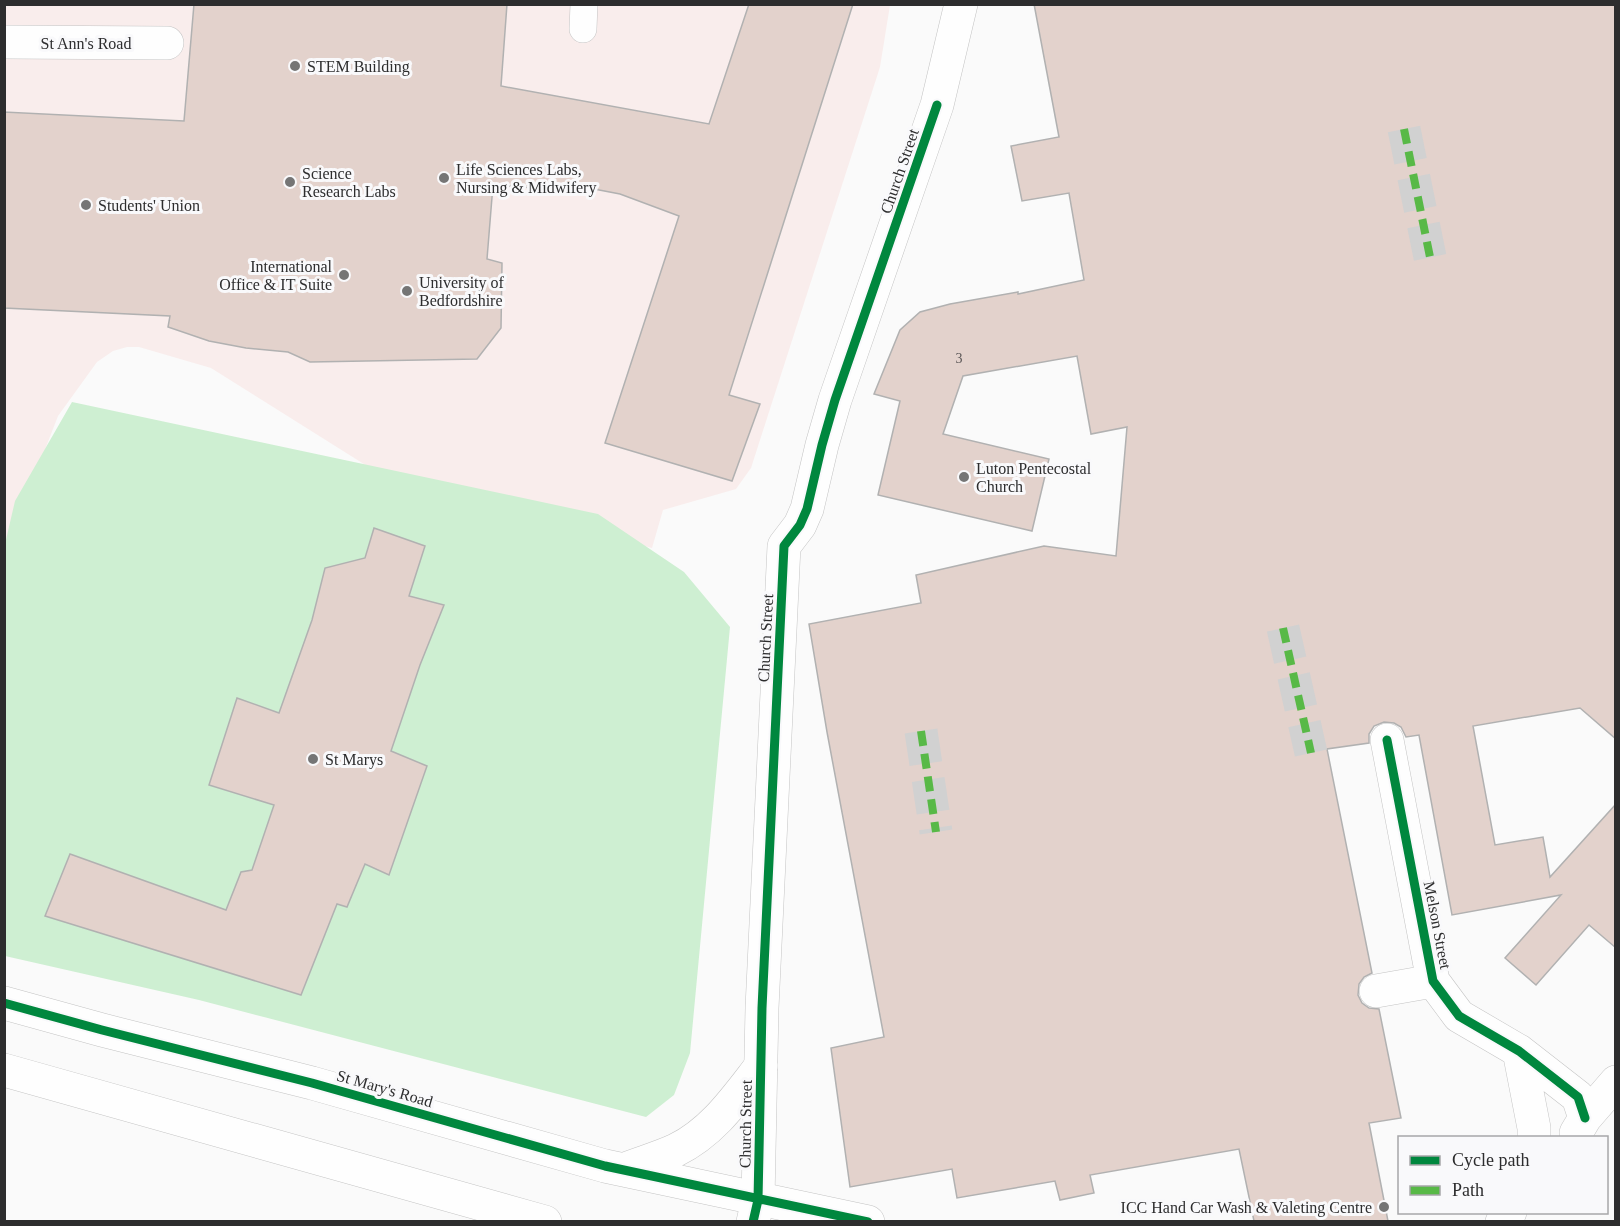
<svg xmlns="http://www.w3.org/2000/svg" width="1620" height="1226" font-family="Georgia,serif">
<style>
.education{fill:#f9edec}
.green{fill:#ceefd2}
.building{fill:#e3d2cc;stroke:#b1b1b1;stroke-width:1.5}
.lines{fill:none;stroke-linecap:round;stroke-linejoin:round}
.street-tunnel{stroke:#d1d1d1;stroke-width:33;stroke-dasharray:33 16;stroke-linecap:butt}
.lane-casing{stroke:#c4c4c4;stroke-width:28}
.street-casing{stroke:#c4c4c4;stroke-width:34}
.secondary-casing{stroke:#c4c4c4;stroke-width:34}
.lane{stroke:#fefefe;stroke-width:27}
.street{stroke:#fefefe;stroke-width:33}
.secondary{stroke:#fefefe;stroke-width:33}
.quiet{stroke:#58b947;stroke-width:8;stroke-dasharray:15 8;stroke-linecap:butt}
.cycleway-casing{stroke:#f9f9fb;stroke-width:13}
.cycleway{stroke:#00873e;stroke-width:9}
.poi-dot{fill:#757575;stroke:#f9f9fb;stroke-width:2}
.labels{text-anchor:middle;stroke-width:6;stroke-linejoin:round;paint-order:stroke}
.number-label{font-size:14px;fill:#5a5656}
.street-label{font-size:16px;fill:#2d2d2e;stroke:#f9f9fb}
.poi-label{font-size:16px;fill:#2d2d2e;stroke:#f9f9fb;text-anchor:start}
</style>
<rect width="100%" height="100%" fill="#fafafa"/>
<path class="education" d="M 5,5 L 890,5 L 880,67 L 751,468 L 736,489 L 663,510 L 652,548 L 443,494 L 367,466 L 211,368 L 139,347 L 127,347 L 113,351 L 97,362 L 58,416 L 5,553 Z"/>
<path class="green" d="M 72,402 L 598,514 L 684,572 L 730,627 L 690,1053 L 674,1095 L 646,1117 L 199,1000 L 5,956 L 5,544 L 15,501 Z"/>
<path class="building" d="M 194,4 L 507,4 L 501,86 L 709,124 L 749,4 L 853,4 L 729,395 L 760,404 L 732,481 L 605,443 L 679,216 L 620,194 L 568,184 L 534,188 L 493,185 L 487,259 L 502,263 L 501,328 L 477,359 L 310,362 L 288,352 L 246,348 L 209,341 L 168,327 L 170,316 L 4,308 L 4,112 L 184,121 Z
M 1034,4 L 1616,4 L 1616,739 L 1580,708 L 1473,726 L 1495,845 L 1543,837 L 1550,877 L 1616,804 L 1616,948 L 1589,925 L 1536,985 L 1505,958 L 1561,895 L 1452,915 L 1419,735 L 1406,737 L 1401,727 L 1394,723 L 1384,722 L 1374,726 L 1369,734 L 1369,743 L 1327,749 L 1372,973 L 1364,977 L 1359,984 L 1358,995 L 1362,1003 L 1369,1008 L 1379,1009 L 1401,1118 L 1369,1123 L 1388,1221 L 1254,1221 L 1239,1149 L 1090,1175 L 1094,1193 L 1060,1200 L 1055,1181 L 957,1198 L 952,1169 L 850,1187 L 831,1048 L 884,1037 L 827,732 L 809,624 L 921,603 L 916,575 L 1044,546 L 1116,556 L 1127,427 L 1091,434 L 1077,356 L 963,376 L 943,434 L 1049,459 L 1032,531 L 878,495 L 900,401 L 874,394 L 900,330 L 920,312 L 950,304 L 1018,292 L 1018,294 L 1084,280 L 1069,193 L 1022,201 L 1011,146 L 1059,137 Z
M 374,528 L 425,546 L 409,596 L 444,605 L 420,665 L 391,751 L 427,766 L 389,875 L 365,864 L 347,907 L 337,904 L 301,995 L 45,916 L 70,854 L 226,910 L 241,872 L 252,870 L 274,805 L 209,785 L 237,698 L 279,713 L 312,620 L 325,568 L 365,558 Z"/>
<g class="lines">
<path class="street-tunnel" d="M 1404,129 L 1431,262
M 1283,628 L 1311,753
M 921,731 L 936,832"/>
<g class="lane-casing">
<path id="lane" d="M 583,29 L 584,4"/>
</g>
<g class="street-casing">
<path id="street" d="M 4,42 L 167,43
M 1387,740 L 1433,981 L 1459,1016 L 1519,1051 L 1578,1097 L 1585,1118
M 1376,991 L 1433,981
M 1519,1051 L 1534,1128 L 1534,1138
M 1576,1133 L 1585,1118 L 1616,1082
M 753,1222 L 758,1200 L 762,1008 L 784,546 L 800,525 L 807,509 L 822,445 L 835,400 L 937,105 L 961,4
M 1502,1222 L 1510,1212"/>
</g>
<g class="secondary-casing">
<path id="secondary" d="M 4,1003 L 102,1030 L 312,1083 L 605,1166 L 868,1222
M 4,1070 L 545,1222
M 623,1170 C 640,1163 659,1158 676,1150 C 713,1132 736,1098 761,1066"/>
</g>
<use href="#lane" class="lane"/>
<use href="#street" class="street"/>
<use href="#secondary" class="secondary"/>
<path class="quiet" d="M 1404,129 L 1431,262
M 1283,628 L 1311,753
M 921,731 L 936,832"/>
<g class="cycleway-casing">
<path id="cycleway" d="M 1387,740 L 1433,981 L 1459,1016 L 1519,1051 L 1578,1097 L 1585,1118
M 4,1003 L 102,1030 L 312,1083 L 605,1166 L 868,1222
M 753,1222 L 758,1200 L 762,1008 L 784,546 L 800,525 L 807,509 L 822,445 L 835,400 L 937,105"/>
</g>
<use href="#cycleway" class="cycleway"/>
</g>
<g class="poi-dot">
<circle cx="295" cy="66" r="6"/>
<circle cx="444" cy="178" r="6"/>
<circle cx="290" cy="182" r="6"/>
<circle cx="86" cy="205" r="6"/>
<circle cx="344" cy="275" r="6"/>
<circle cx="407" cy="291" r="6"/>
<circle cx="964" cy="477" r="6"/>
<circle cx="313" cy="759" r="6"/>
<circle cx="1384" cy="1207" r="6"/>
</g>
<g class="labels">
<g class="number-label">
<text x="959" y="363">3</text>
</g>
<g class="street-label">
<text x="86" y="49">St Ann's Road</text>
<text transform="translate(899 171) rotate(-71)" y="6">Church Street</text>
<text transform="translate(765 638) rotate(-87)" y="6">Church Street</text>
<text transform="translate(1438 925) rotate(79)" y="6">Melson Street</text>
<text transform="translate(385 1088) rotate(16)" y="6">St Mary's Road</text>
<text transform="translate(745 1124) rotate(-89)" y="6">Church Street</text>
</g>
<g class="poi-label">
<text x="307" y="72">STEM Building</text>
<text x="456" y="175">Life Sciences Labs,<tspan x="456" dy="18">Nursing &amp; Midwifery</tspan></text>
<text x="302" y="179">Science<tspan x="302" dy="18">Research Labs</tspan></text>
<text x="98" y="211">Students' Union</text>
<text x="332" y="272" text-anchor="end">International<tspan x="332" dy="18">Office &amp; IT Suite</tspan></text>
<text x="419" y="288">University of<tspan x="419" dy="18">Bedfordshire</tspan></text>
<text x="976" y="474">Luton Pentecostal<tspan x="976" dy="18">Church</tspan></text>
<text x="325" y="765">St Marys</text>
<text x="1372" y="1213" text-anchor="end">ICC Hand Car Wash &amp; Valeting Centre</text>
</g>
</g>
<rect width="1620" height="1226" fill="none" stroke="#2d2d2e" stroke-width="12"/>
<rect x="1398" y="1136" width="210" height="78" fill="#f9f9fb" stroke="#a7a7a9" stroke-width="1.5"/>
<rect x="1410" y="1156" width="30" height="9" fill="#00873e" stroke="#a7a7a9" stroke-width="1.5"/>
<text x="1452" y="1166" font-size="18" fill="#2d2d2e">Cycle path</text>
<rect x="1410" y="1186" width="30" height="9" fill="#58b947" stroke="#a7a7a9" stroke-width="1.5"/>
<text x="1452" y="1196" font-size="18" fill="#2d2d2e">Path</text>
</svg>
